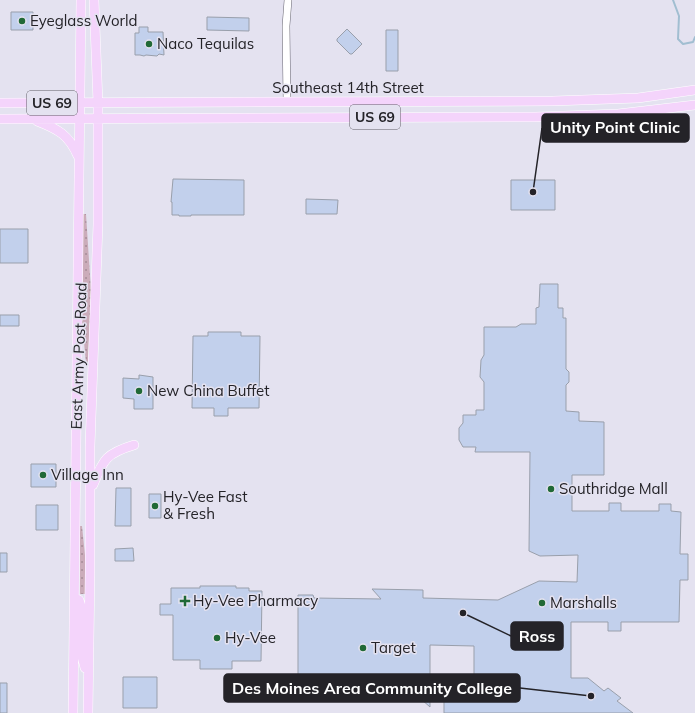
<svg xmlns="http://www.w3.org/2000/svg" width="695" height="713" font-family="Mulish,sans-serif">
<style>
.green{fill:url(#green-dots)}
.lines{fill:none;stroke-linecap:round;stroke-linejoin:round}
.stream{stroke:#a1bed1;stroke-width:2}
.building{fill:#c2d0ec;stroke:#999fab}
.minor-casing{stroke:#666470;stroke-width:8}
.major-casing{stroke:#fff;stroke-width:10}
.minor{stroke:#fff;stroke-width:7}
.major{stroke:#f4d4fb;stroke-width:9}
.poi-dot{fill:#206936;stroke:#e4e2f0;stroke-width:1.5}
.labels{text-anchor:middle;stroke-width:3;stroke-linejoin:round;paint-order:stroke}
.shield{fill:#e4e2f0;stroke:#5e5c64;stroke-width:1}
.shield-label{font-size:14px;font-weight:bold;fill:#242328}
.poi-label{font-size:15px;fill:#242328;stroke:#e4e2f0;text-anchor:start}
.street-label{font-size:15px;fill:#242328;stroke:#e4e2f0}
.leader{fill:none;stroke:#242328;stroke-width:1.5}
.callout-dot{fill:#242328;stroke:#e4e2f0;stroke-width:1.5}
.callout{fill:#242328;stroke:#242328;stroke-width:1.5}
.callout-label{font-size:16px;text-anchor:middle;font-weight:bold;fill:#fff}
</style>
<defs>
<pattern id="green-dots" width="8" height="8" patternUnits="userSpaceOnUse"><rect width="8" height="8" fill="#cbacba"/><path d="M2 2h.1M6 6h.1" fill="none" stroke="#a58c97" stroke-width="1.8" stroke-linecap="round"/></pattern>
</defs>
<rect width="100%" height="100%" fill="#e4e2f0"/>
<path class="green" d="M 83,214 L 86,214 L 91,291 L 88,363 L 86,363 L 82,322 Z
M 80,526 L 82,526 L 86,565 L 85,594 L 80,594 Z"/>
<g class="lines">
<path class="stream" d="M 673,0 L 679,16 L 678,39 L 683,44 L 693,42 L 695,37"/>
</g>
<path class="building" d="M 11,12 L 33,12 L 33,30 L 11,30 Z
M 207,17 L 249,18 L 249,31 L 207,30 Z
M 139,27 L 148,27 L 148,32 L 163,32 L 164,55 L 159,54 L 157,56 L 146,55 L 144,56 L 140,55 L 135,55 L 135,33 L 139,33 Z
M 347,29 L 362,44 L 352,54 L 350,54 L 337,41 L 337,39 Z
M 386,30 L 398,30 L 398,71 L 386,71 Z
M 173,179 L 244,180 L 244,215 L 191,215 L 191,216 L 179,216 L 179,215 L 172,215 L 172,202 L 171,202 Z
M 511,180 L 555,180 L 555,210 L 511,210 Z
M 306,199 L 338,200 L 337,214 L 306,214 Z
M 0,229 L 28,229 L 28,263 L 0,263 Z
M 540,284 L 558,284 L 558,308 L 563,308 L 563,318 L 566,318 L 566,369 L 569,372 L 569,382 L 566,385 L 566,411 L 579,412 L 579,421 L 604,422 L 604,475 L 572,475 L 572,511 L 609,511 L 609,503 L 621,503 L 621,511 L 659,511 L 659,504 L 671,504 L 671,511 L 681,512 L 680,554 L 688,554 L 688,580 L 680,580 L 679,622 L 621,622 L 621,631 L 608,631 L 608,622 L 571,622 L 571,678 L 588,678 L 604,691 L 608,688 L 621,698 L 617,701 L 633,713 L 444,713 L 444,691 L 474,691 L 474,646 L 430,645 L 430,707 L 421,699 L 325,698 L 325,686 L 317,687 L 317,682 L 298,682 L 298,595 L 313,595 L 314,598 L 381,599 L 372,589 L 423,590 L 423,598 L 498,600 L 539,581 L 577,582 L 578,555 L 540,556 L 529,551 L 530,452 L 475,452 L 476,447 L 463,447 L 459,440 L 459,428 L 463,423 L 463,415 L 476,415 L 476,410 L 484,410 L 484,382 L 480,377 L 481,360 L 484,355 L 484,327 L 516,327 L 521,324 L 536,324 L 536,308 L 539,307 Z
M 0,315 L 19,315 L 19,326 L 0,326 Z
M 208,332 L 241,332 L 241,336 L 260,336 L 259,408 L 228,408 L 228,416 L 214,416 L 214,408 L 192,408 L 193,336 L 208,336 Z
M 139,375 L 153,377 L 153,409 L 134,409 L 134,399 L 123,398 L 123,378 L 139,379 Z
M 31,464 L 56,464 L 56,487 L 31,487 Z
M 116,488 L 131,488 L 131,526 L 115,526 Z
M 149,494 L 161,494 L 161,518 L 149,518 Z
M 36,505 L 58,505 L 58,530 L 36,530 Z
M 133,548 L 134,561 L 115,561 L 115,549 Z
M 0,553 L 7,553 L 7,572 L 0,572 Z
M 200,586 L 236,586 L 236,588 L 249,588 L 249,591 L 262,591 L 261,661 L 232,661 L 232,669 L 200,669 L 200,660 L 173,660 L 173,615 L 160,615 L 160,604 L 171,604 L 171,588 L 200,588 Z
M 123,677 L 157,677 L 157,708 L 123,708 Z
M 0,683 L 7,683 L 7,713 L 0,713 Z"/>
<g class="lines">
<g class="minor-casing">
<path id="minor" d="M 287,102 L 286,26 L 288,0"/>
</g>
<g class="major-casing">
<path id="major" d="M 0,103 L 553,101 L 638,98 L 695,90
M 0,119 L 535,117 L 618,114 L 695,105
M 37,121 C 58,129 69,135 78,156
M 93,485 C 103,459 107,453 134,445
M 75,598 L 79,600 L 83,613 L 82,656 L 85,668
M 73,713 L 81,0
M 88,713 L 90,571 L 90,446 L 98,224 L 98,103 L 94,0"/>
</g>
<use href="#minor" class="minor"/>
<use href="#major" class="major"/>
</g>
<g class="poi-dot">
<circle cx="22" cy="21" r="4"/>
<circle cx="149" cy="44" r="4"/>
<circle cx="139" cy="391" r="4"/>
<circle cx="43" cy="475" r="4"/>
<circle cx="551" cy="489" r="4"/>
<circle cx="155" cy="506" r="4"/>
<path d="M183 595h4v4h4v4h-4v4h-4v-4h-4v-4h4z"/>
<circle cx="542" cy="603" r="4"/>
<circle cx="217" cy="638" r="4"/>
<circle cx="363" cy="648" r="4"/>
</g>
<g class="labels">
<g class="shield">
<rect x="27" y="91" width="50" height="24" rx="3"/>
<rect x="350" y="105" width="50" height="24" rx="3"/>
</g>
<g class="shield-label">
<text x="52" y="108">US 69</text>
<text x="375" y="122">US 69</text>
</g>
<g class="poi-label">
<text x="30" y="26">Eyeglass World</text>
<text x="157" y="49">Naco Tequilas</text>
<text x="147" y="396">New China Buffet</text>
<text x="51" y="480">Village Inn</text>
<text x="559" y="494">Southridge Mall</text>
<text x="163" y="502">Hy-Vee Fast<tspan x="163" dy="17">&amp; Fresh</tspan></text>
<text x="193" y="606">Hy-Vee Pharmacy</text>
<text x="550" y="608">Marshalls</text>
<text x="225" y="643">Hy-Vee</text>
<text x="371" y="653">Target</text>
</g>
<g class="street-label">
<text x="348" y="93">Southeast 14th Street</text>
<text transform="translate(79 356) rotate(-88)" y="5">East Army Post Road</text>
</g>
</g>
<path class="leader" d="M533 192L542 128M463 613L511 636M591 696L520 688"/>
<g class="callout-dot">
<circle cx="533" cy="192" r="4"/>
<circle cx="463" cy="613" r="4"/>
<circle cx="591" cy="696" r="4"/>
</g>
<g class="callout">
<rect x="542" y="114" width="147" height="28" rx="4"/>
<rect x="511" y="622" width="52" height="28" rx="4"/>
<rect x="224" y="674" width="296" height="28" rx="4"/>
</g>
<g class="callout-label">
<text x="615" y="133">Unity Point Clinic</text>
<text x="537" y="642">Ross</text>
<text x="372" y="694">Des Moines Area Community College</text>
</g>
</svg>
